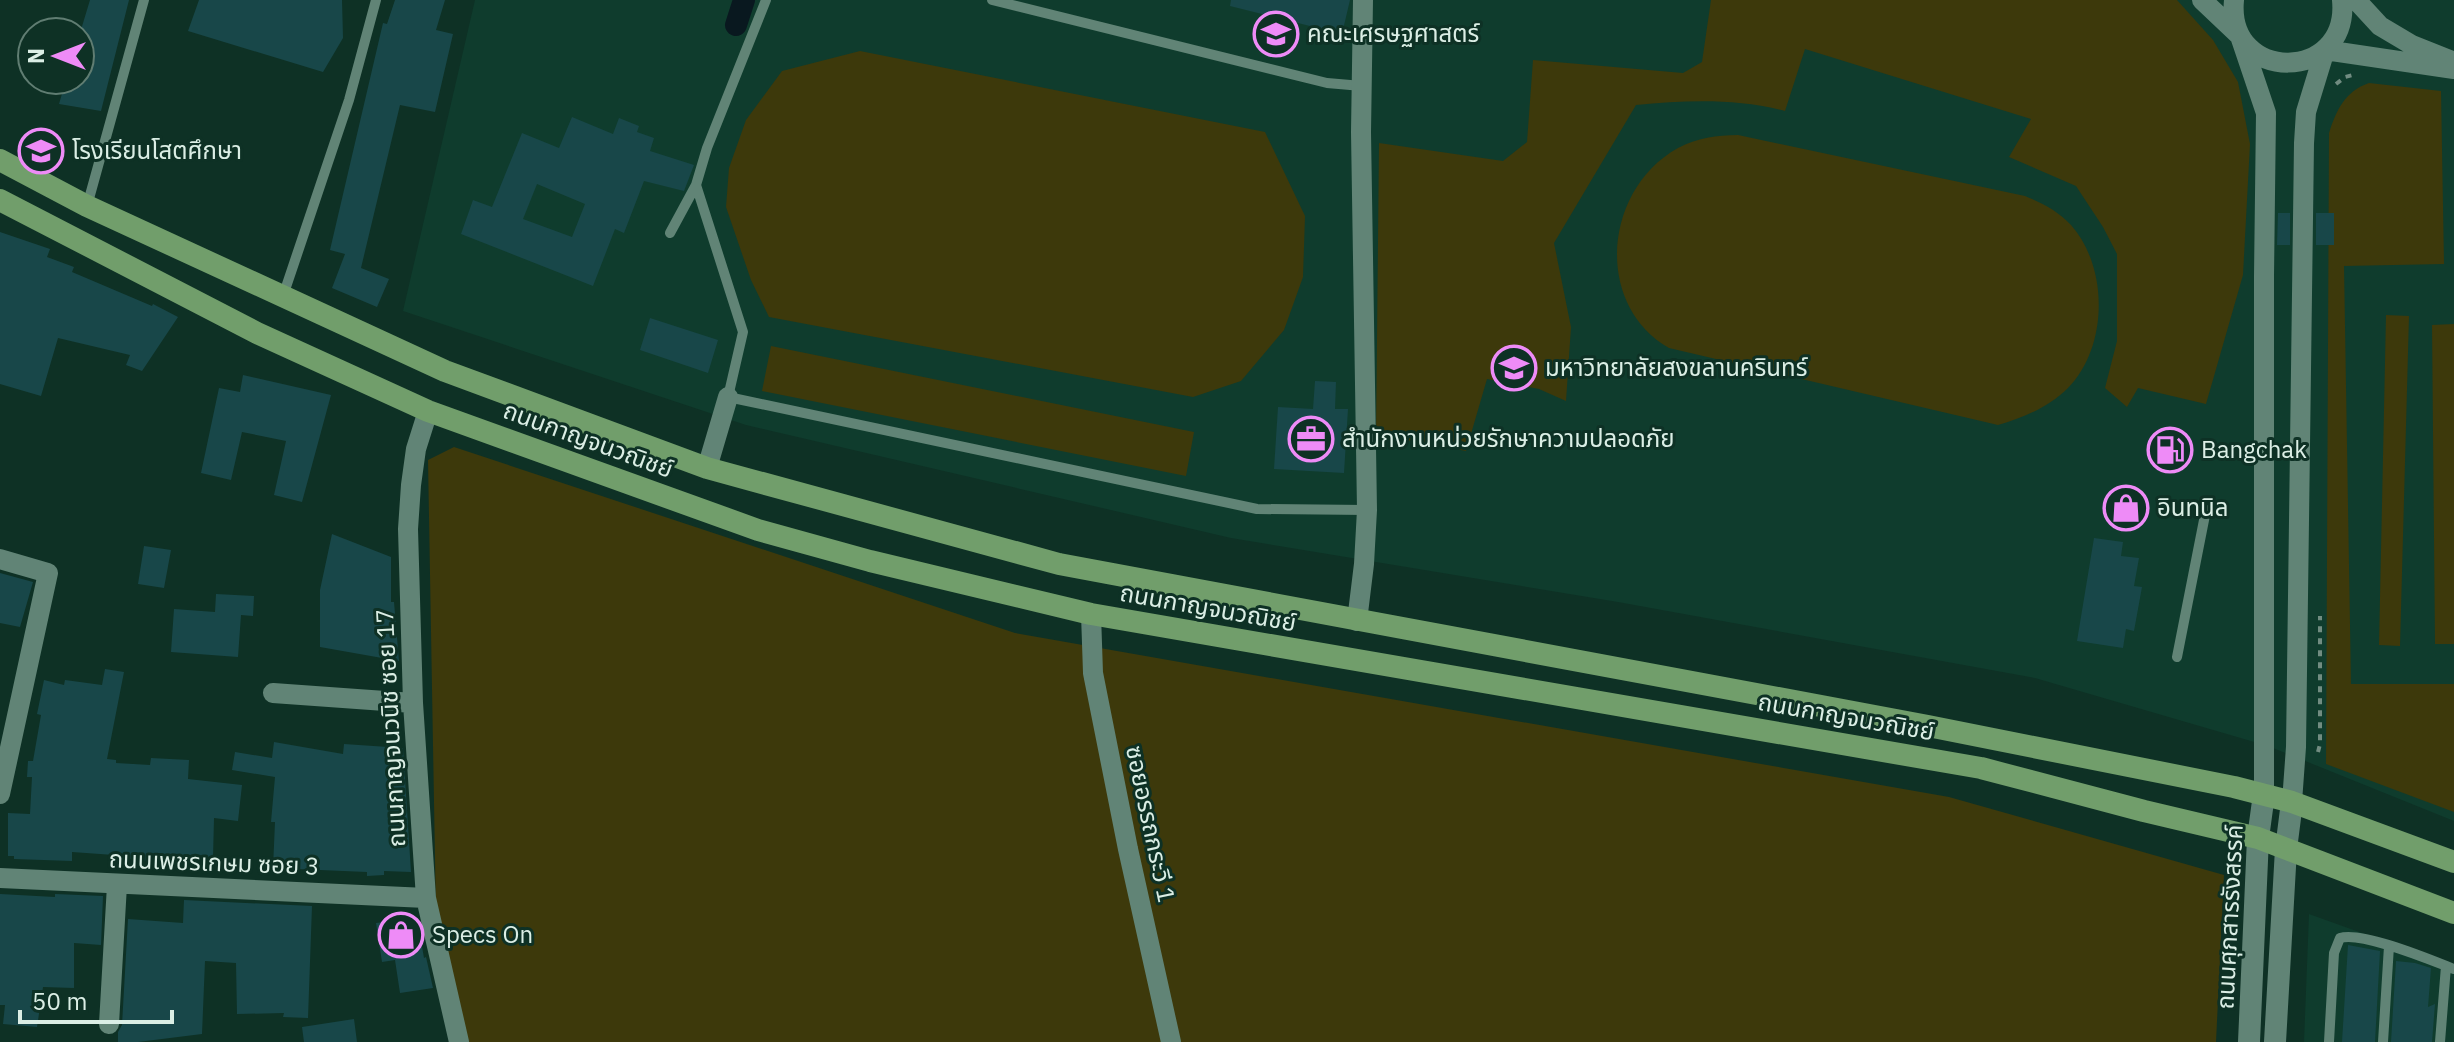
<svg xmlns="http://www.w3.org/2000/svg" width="2454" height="1042" font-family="'IBM Plex Sans','Noto Sans Thai',sans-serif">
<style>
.built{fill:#0f3c2d}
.green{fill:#3d390b}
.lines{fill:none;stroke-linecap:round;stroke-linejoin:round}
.canal{stroke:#09181f;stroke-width:22}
.building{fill:#184749;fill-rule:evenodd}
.path{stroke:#718c81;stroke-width:4;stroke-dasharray:6 6;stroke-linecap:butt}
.service{stroke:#618476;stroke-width:10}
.minor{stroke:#618476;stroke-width:20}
.tertiary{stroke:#618476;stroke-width:22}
.primary{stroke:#719e6b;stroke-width:22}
.labels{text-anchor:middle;stroke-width:6;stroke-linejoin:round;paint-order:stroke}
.poi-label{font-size:24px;fill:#dbeee5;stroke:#0e3125;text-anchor:start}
.street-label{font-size:24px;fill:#dbeee5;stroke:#0e3125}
</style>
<rect width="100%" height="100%" fill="#0e3125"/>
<path class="built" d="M 475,0 L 2454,0 L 2454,821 L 2268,746 L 2035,678 L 1618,602 L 1231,538 L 746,425 L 403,311 Z
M 2309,914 L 2454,966 L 2454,1042 L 2304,1042 Z"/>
<path class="green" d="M 1711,0 L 2177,0 L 2213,40 L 2238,82 L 2250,144 L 2243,275 L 2206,404 L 2138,388 L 2127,407 L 2105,388 L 2117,341 L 2117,254 L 2103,227 L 2076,186 L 2009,157 L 2031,119 L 1805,49 L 1785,111 C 1737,98 1686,100 1636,105 L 1554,243 L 1571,327 L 1566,401 L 1539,389 L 1487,379 L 1466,451 L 1395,438 L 1376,438 L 1379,143 L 1503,161 L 1527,142 L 1533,60 L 1683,73 L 1702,62 Z
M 860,51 L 1265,132 L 1305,216 L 1303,277 L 1284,330 L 1241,381 L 1193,397 L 769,317 L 751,280 L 726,207 L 729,168 L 746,120 L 782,71 Z
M 2369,83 L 2441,91 L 2444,264 L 2344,266 L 2351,684 L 2454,684 L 2454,812 L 2326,764 L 2329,133 C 2336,111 2345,91 2369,83 Z
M 1738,135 L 2025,196 C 2042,203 2058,211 2071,225 C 2109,268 2108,347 2068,388 C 2049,407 2023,418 1998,425 L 1669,348 C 1593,304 1604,189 1678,148 C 1697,138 1717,135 1738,135 Z
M 2386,315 L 2409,316 L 2400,646 L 2379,645 Z
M 2454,324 L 2454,644 L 2435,644 L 2432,325 Z
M 771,346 L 1194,432 L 1186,476 L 762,391 Z
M 454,447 L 1015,633 L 1949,797 L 2224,875 L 2216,1042 L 466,1042 L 436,916 L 428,460 Z"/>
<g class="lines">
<path class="canal" d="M 736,25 L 744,0"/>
</g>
<path class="building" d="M 90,0 L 129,0 L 101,111 L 59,104 L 66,80 L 80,80 L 80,33 Z
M 199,0 L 342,0 L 343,38 L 323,72 L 188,31 Z
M 395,0 L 445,0 L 436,30 L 453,34 L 435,112 L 400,105 L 361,268 L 389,279 L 377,307 L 332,288 L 345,254 L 330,250 L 383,23 L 387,24 Z
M 1231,0 L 1350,0 L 1342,34 L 1230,6 Z
M 572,117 L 613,134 L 619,118 L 639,126 L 637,132 L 654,138 L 650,151 L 694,165 L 684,191 L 644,181 L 624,233 L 615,229 L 593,286 L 461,234 L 473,200 L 492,207 L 522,133 L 559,148 ZM 537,184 L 585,204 L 572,237 L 523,219 Z
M 2278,213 L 2290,213 L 2290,245 L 2277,245 Z
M 2316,213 L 2334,213 L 2334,245 L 2316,245 Z
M 0,232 L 50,249 L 47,257 L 74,267 L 72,272 L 152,306 L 153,304 L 178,317 L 142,371 L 126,365 L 130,355 L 58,338 L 41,396 L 0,384 Z
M 650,318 L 718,340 L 708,373 L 640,350 Z
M 243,375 L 331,395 L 302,502 L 274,495 L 286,441 L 242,432 L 231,480 L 201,473 L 219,388 L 240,392 Z
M 1315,381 L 1336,382 L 1335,409 L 1348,409 L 1344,473 L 1274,469 L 1278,407 L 1313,409 Z
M 332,534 L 391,557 L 391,602 L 394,602 L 399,661 L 320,647 L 320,590 Z
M 2094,538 L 2123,542 L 2121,556 L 2139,558 L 2134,586 L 2142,587 L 2134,631 L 2126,629 L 2123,648 L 2077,641 Z
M 144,546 L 171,550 L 164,588 L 138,584 Z
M 0,573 L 33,582 L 20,627 L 0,623 Z
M 216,594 L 254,596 L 253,616 L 241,615 L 238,657 L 171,652 L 174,609 L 215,612 Z
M 105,669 L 124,672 L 107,759 L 116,760 L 116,763 L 150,765 L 151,758 L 189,760 L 188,779 L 242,785 L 238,821 L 214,818 L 213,858 L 174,856 L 174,861 L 149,861 L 114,857 L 114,855 L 72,852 L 72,861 L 14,859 L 14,856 L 8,856 L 8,813 L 30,814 L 32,777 L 27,777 L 28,761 L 33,761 L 41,715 L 37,714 L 44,680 L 64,685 L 65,680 L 102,685 Z
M 274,742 L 343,754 L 344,744 L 403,748 L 411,872 L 384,871 L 384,875 L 367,876 L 367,872 L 273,868 L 275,822 L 271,822 L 275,777 L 232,770 L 235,752 L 272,758 Z
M 0,894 L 55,897 L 55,894 L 103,896 L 101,945 L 74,943 L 74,988 L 43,987 L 37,1027 L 3,1024 L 5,1005 L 0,1005 Z
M 184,900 L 312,906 L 308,1018 L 283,1017 L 284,1013 L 237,1014 L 236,963 L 205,961 L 202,1034 L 138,1042 L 118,1042 L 118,1032 L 122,1025 L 128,919 L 183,923 Z
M 417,918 L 424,958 L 426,957 L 433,988 L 400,993 L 395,960 L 382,962 L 376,923 Z
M 2348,945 L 2380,951 L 2375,1042 L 2342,1042 Z
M 2396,961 L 2415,963 L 2431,968 L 2428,1007 L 2435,1004 L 2432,1042 L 2391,1042 Z
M 354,1019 L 357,1042 L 304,1042 L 302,1027 Z"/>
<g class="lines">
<path class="path" d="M 2336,84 L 2345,77 L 2353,75
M 2318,752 L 2320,744 L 2320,616"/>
<path class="service" d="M 766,0 L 707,148 L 696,185 L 743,332 L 728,397 L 1257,509 L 1367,510
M 992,0 L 1327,83 L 1362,86
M 87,206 L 144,0
M 670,233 L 696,185
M 283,296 L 349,100 L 376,0
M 2177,657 L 2206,510
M 2329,1042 L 2334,953 L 2340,938 C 2362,931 2431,960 2454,969
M 2383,1042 L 2389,946
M 2440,1042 L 2446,966"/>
<path class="minor" d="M 2202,0 L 2240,36 L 2266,113 L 2264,276 L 2264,794
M 2234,0 C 2226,84 2350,83 2342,0
M 2356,0 L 2380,26 L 2412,45 L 2452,61
M 428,411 L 416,449 L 411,485 L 408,529 L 413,703 L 426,898 L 459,1042
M 707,468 L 728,397
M 0,559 L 48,573 L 0,794
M 1091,614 L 1093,673 L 1128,849 L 1171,1042
M 1357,621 L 1364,564 L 1367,510 L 1361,132 L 1363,0
M 273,693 L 413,703
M 2292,802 L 2296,747 L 2304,143 L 2306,112 L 2325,50 L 2454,69
M 0,878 L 426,898
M 109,1024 L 117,885"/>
<path class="tertiary" d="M 2249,1042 L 2258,838 L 2264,794
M 2275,1042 L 2286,849 L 2292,802"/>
<path class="primary" d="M 0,160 L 87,206 L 445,371 L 707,468 L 1059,564 L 1928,726 L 2234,787 L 2292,802 L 2454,862
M 0,200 L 257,333 L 428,411 L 758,530 L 870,561 L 1091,614 L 1981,768 L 2144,811 L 2258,838 L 2454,913"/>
</g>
<defs>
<g id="university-ring" transform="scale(2.3)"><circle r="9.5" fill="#0e3125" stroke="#ee8bf7" stroke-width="1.5"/><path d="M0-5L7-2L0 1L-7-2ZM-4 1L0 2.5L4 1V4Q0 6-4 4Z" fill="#ee8bf7"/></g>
<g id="school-ring" transform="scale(2.3)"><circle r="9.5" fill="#0e3125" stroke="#ee8bf7" stroke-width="1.5"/><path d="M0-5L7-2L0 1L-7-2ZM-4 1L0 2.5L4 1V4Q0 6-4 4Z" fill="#ee8bf7"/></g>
<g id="office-ring" transform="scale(2.3)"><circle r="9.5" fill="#0e3125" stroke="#ee8bf7" stroke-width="1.5"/><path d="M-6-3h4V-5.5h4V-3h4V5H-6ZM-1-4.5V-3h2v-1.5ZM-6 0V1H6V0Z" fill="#ee8bf7"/></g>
<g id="fuel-ring" transform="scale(2.3)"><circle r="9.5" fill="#0e3125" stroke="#ee8bf7" stroke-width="1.5"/><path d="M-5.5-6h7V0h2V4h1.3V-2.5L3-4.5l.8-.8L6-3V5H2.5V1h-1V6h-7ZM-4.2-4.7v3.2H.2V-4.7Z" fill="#ee8bf7"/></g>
<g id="shop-ring" transform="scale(2.3)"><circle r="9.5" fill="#0e3125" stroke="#ee8bf7" stroke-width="1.5"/><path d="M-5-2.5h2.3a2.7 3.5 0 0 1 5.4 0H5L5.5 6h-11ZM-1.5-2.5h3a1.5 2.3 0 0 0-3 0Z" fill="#ee8bf7"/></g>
</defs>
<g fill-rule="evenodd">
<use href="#university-ring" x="1276" y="34"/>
<use href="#school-ring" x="41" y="151"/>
<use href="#university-ring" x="1514" y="368"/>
<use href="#office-ring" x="1311" y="439"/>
<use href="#fuel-ring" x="2170" y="450"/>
<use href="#shop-ring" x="2126" y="508"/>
<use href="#shop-ring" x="401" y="935"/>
</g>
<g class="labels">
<g class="poi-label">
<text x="1307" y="42">คณะเศรษฐศาสตร์</text>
<text x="72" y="159">โรงเรียนโสตศึกษา</text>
<text x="1545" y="376">มหาวิทยาลัยสงขลานครินทร์</text>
<text x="1342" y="447">สำนักงานหน่วยรักษาความปลอดภัย</text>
<text x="2201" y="458">Bangchak</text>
<text x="2157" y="516">อินทนิล</text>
<text x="432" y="943">Specs On</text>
</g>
<g class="street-label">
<text transform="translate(588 440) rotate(20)" y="8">ถนนกาญจนวณิชย์</text>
<text transform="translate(1208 608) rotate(10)" y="8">ถนนกาญจนวณิชย์</text>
<text transform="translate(1846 717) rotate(10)" y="8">ถนนกาญจนวณิชย์</text>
<text transform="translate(391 728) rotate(-93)" y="8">ถนนกาญจนวนิช ซอย 17</text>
<text transform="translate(1150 824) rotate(78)" y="8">ซอยอรรถกระวี 1</text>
<text transform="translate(214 863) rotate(2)" y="8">ถนนเพชรเกษม ซอย 3</text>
<text transform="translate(2230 917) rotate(-87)" y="8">ถนนศุภสารรังสรรค์</text>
</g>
</g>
<g transform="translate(56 56) rotate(270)"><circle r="38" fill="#0e3125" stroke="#607d72" stroke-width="2"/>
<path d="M0-6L14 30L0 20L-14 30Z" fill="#ee8bf7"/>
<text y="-12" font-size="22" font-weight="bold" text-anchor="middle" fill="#dbeee5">N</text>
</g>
<path d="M20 1010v12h152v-12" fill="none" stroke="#dbeee5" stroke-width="4"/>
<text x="32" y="1010" font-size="24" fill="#dbeee5" stroke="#0e3125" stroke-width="6" paint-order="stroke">50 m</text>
</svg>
